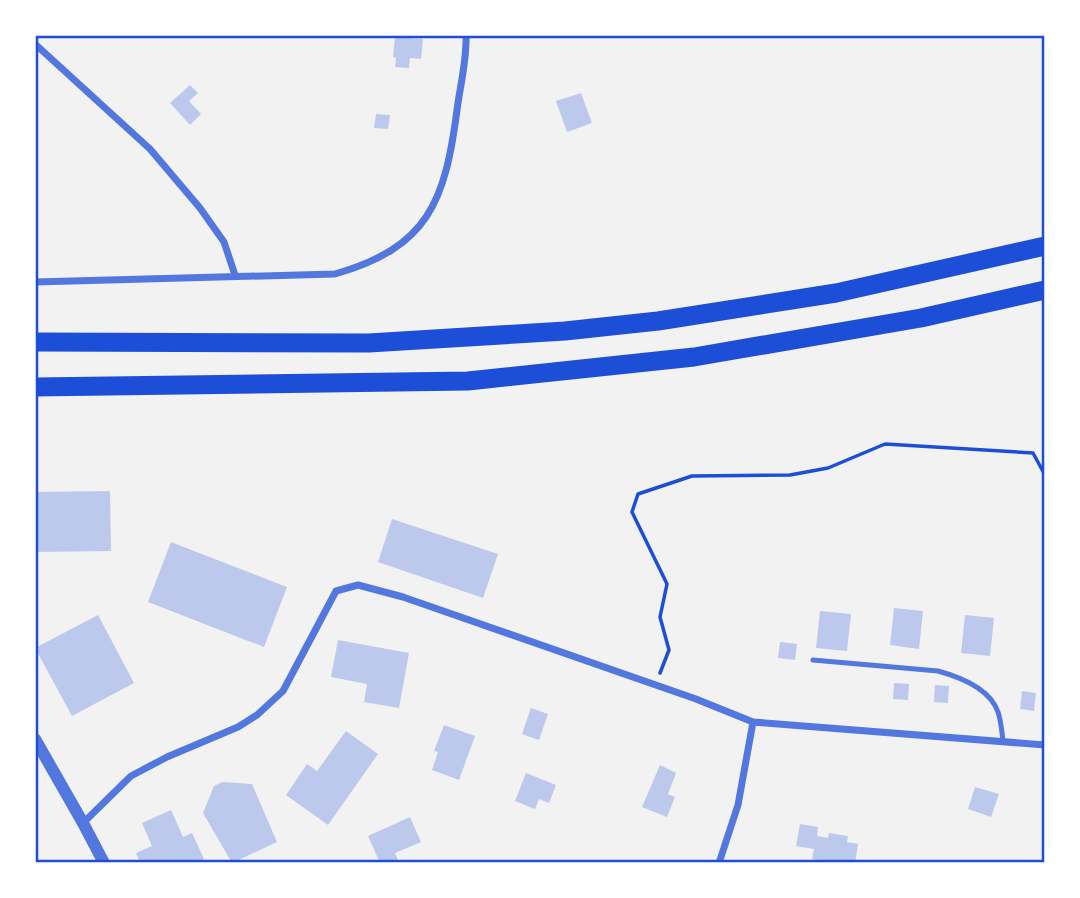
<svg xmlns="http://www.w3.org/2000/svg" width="1080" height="898" font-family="Karla,sans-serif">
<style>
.building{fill:#bdc9ec}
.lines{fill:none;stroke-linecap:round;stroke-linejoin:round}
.path{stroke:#1d4ed8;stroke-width:3.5}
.service{stroke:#5277de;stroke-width:5}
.minor{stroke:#5277de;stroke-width:7}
.tertiary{stroke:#5277de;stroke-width:12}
.motorway{stroke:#1d4ed8;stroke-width:19}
.neatline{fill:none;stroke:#1d4ed8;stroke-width:2.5}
</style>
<rect width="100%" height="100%" fill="#f2f2f2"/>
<path class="building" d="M 395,37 L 423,39 L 421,59 L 410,58 L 409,68 L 395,67 L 396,58 L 393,57 Z
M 190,85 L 198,93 L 189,101 L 201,114 L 190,125 L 170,103 Z
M 581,93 L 592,123 L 567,132 L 556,101 Z
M 376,114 L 390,115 L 388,129 L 374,128 Z
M 110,491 L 111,551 L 35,552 L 35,492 Z
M 392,519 L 498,554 L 483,598 L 378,562 Z
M 171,542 L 287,587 L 264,647 L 148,602 Z
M 894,608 L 923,611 L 919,649 L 890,645 Z
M 820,611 L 851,614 L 847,651 L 816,648 Z
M 98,615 L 134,683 L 72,716 L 35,648 Z
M 965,615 L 994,618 L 990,656 L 961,653 Z
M 338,640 L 409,653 L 399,708 L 364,702 L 367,684 L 331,677 Z
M 780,642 L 797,644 L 795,660 L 778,658 Z
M 894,683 L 909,684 L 908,700 L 893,699 Z
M 935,685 L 949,686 L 948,703 L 934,702 Z
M 1022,691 L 1036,693 L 1034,711 L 1020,709 Z
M 531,708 L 548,714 L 539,740 L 522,734 Z
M 444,725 L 475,736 L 459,780 L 432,770 L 438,752 L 434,751 Z
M 346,731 L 378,754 L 328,825 L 286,795 L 307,764 L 317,771 Z
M 660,765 L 676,773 L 668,794 L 675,797 L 667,817 L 642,807 Z
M 526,773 L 556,785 L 549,803 L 539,799 L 535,809 L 515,801 Z
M 222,782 L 252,784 L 277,842 L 232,863 L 203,813 L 214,786 Z
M 975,787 L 999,794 L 991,817 L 968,809 Z
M 171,810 L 183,837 L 192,833 L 204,859 L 194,863 L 140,863 L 136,853 L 152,846 L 142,823 Z
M 410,817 L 421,842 L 395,853 L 398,860 L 380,863 L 368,836 Z
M 800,824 L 818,827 L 817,836 L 828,838 L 829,833 L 848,836 L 847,842 L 858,844 L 855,863 L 833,863 L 812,859 L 814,849 L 796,846 Z"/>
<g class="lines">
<path class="path" d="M 660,673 L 669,650 L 660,617 L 667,584 L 632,512 L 638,494 L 692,476 L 790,475 L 828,468 L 885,444 L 1033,453 L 1045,475"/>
<path class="service" d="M 813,660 L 938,671 C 960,677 990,689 998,712 C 1001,721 1002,732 1003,741"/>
<path class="minor" d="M 35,44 L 150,149 L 200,208 L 224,242 L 235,275
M 35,282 L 335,274 C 429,247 445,201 457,110 C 460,86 467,60 466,35
M 83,823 L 131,776 L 167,757 L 238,727 L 257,715 L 283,691 L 336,591 L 358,585 L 403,597 L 696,699 L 753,722 L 1045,745
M 719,863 L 738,805 L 753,722"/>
<path class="tertiary" d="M 35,739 L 83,823 L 104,863"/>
<path class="motorway" d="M 35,342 L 369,343 L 565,331 L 658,321 L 836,293 L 1045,246
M 35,387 L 468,381 L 694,357 L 921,318 L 1045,290"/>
</g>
<rect width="1080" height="898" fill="none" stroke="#ffffff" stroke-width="74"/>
<rect x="37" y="37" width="1006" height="824" class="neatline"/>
</svg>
